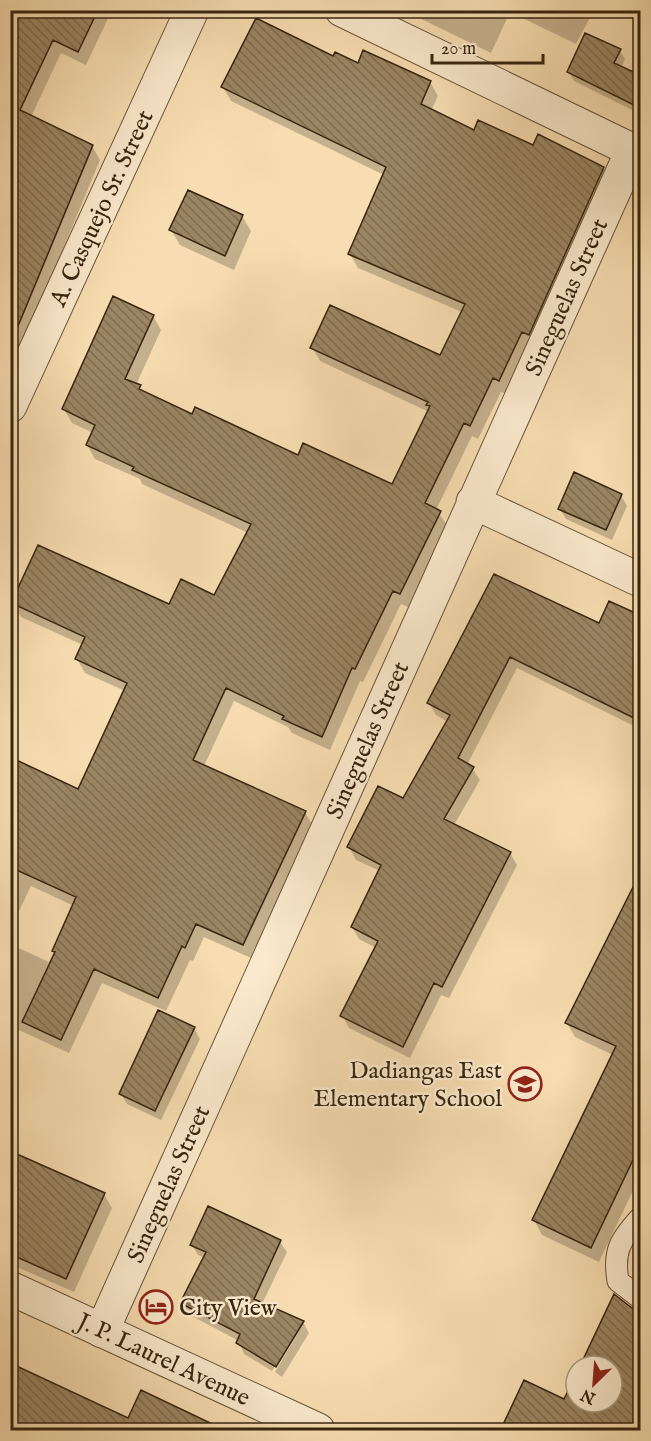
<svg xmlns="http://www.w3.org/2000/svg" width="651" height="1441" font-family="'IM FELL English',serif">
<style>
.shadow{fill:#0003}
.building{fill:url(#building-back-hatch);stroke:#37250f;stroke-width:1.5}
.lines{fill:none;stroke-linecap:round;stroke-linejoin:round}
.service-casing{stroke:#675338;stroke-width:23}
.minor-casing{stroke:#675338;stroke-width:35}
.tertiary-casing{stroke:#675338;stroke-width:35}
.service{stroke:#fae9cc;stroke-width:21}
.minor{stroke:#fae9cc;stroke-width:33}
.tertiary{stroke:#fae9cc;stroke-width:33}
.labels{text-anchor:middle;stroke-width:5;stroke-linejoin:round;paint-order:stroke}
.street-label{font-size:24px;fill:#37250f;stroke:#fae9cc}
.poi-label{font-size:24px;fill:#37250f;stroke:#fae9cc;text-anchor:end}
</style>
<defs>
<pattern id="building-back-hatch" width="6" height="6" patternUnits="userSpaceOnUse" patternTransform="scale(1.5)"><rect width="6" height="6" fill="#9b8563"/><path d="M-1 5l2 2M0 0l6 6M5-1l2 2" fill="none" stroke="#7f6d50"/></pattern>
</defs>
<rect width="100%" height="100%" fill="#f7ddb1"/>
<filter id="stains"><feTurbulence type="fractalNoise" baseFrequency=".00333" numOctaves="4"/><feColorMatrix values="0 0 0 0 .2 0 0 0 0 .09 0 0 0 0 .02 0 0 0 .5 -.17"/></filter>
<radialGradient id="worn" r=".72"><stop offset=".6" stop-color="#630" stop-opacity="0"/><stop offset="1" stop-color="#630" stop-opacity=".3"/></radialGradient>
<path class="shadow" d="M 10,10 L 112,10 L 86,65 L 61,53 L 31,117 L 92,146 L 100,160 L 10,377 Z
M 403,10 L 594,10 L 576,44 L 510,12 L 491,53 Z
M 620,51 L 625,59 L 621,68 L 640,77 L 640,114 L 574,81 L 569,72 Z
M 334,58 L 430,82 L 438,96 L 431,111 L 475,132 L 603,168 L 611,182 L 507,394 L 501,392 L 478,439 L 472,436 L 436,510 L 448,526 L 408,607 L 401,604 L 363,682 L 360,681 L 330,750 L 292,733 L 288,727 L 234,701 L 204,766 L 305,812 L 313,826 L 251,958 L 204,937 L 193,961 L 190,960 L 166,1011 L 102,983 L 69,1053 L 10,1026 L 10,944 L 49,962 L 74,906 L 31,886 L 10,930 L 10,759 L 78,791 L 125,691 L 85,673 L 77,659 L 83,645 L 21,617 L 13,603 L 170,606 L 215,597 L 248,533 L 142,484 L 140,479 L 95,459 L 87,445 L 93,433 L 72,423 L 64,409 L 153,316 L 161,330 L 136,385 L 143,392 L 193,416 L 299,457 L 392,486 L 429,412 L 320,361 L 312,347 L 440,357 L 462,312 L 358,268 L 350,254 L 384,175 L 231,101 L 223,87 Z
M 242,216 L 251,231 L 234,270 L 180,245 L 171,230 Z
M 621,495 L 627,506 L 612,540 L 566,519 L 560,509 Z
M 495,576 L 600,625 L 610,603 L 640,617 L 640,729 L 517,668 L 467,765 L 472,768 L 480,780 L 454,825 L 510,853 L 517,865 L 449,998 L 441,995 L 410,1058 L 349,1028 L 342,1015 L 376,948 L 359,939 L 352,927 L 380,871 L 356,860 L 349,847 L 403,800 L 448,722 L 436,715 L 429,703 Z
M 629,900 L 640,906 L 640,1176 L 599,1262 L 542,1235 L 534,1220 L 613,1055 L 575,1037 L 567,1023 Z
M 194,1028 L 200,1039 L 161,1120 L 127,1104 L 121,1094 Z
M 10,1153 L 104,1194 L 112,1208 L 74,1292 L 10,1264 Z
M 209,1208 L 280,1242 L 287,1252 L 262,1304 L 303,1322 L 309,1333 L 282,1377 L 275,1372 L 302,1326 L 299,1326 L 272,1371 L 244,1354 L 239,1341 L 188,1314 L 182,1303 L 205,1258 L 198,1255 L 192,1245 Z
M 632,1310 L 640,1312 L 640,1430 L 502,1430 L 565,1401 L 576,1378 L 576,1402 L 612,1402 L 612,1366 L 582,1366 Z"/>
<path class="building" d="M 10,10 L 98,10 L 78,52 L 53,40 L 20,110 L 93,145 L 11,343 Z
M 256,18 L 333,56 L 335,52 L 358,63 L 363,50 L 431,81 L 421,104 L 474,130 L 478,120 L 533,145 L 538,134 L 604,167 L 529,335 L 522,332 L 499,381 L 493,378 L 470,426 L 464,423 L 425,503 L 441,511 L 400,594 L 393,591 L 355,669 L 352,668 L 322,737 L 282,719 L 284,716 L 226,688 L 193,760 L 306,811 L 243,945 L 196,924 L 185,948 L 182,946 L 158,998 L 94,969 L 61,1040 L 22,1022 L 55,952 L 52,951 L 76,897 L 10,867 L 10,757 L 78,789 L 127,683 L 75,659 L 85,637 L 11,603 L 38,545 L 169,604 L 181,579 L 214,595 L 251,524 L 132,470 L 134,467 L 86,445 L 95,425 L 62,409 L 113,296 L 154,315 L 125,379 L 141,385 L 139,389 L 192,414 L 195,407 L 298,455 L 303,443 L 392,484 L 430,406 L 426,405 L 428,402 L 310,348 L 330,305 L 440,355 L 465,304 L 348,254 L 386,167 L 221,87 Z
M 585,33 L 621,49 L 614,63 L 640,75 L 640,108 L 567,72 Z
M 188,190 L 243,215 L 225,256 L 169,230 Z
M 574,472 L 622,494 L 606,530 L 558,509 Z
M 494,574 L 599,623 L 609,601 L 640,615 L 640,721 L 510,657 L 458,758 L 474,767 L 444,819 L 511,852 L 442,987 L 434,983 L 403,1047 L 340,1016 L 378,941 L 351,927 L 381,865 L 347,847 L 378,786 L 403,798 L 450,715 L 427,703 Z
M 640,873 L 640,1145 L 591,1248 L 532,1220 L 616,1046 L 565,1023 Z
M 158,1010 L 195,1027 L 155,1111 L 119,1094 Z
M 10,1151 L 105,1193 L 66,1279 L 10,1254 Z
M 208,1206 L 281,1240 L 254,1299 L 304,1321 L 276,1367 L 236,1343 L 240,1334 L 180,1303 L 206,1252 L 190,1245 Z
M 614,1294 L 632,1308 L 640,1310 L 640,1431 L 500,1431 L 524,1380 L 564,1399 L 576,1374 L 576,1402 L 612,1402 L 612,1366 L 580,1366 Z
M 10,1363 L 128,1418 L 141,1390 L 227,1431 L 10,1431 Z"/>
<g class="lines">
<g class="service-casing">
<path id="service" d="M 640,1218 C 620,1240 613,1251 618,1281 L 640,1298"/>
</g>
<g class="minor-casing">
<path id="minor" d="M 342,10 L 640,154
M 10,406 L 192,10
M 473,502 L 640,580
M 102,1331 L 632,151"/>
</g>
<g class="tertiary-casing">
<path id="tertiary" d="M 10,1288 L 318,1430"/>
</g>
<use href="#service" class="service"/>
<use href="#minor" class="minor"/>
<use href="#tertiary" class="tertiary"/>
</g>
<defs>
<g id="school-ring" transform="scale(1.725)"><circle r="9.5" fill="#fae9cc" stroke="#8f2418" stroke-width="1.5"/><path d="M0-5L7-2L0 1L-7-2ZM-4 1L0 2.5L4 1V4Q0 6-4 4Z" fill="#8f2418"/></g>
<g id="hotel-ring" transform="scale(1.725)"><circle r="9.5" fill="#fae9cc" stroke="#8f2418" stroke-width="1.5"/><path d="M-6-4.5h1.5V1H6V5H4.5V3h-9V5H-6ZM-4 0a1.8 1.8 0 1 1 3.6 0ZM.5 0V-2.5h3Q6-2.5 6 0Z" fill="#8f2418"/></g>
</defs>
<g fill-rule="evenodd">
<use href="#school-ring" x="525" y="1084"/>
<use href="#hotel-ring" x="156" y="1307"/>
</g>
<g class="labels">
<g class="street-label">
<text transform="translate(101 208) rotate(-65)" y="8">A. Casquejo Sr. Street</text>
<text transform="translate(566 297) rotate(-66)" y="8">Sineguelas Street</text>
<text transform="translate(367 740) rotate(-66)" y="8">Sineguelas Street</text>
<text transform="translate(168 1184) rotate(-66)" y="8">Sineguelas Street</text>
<text transform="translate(164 1359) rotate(25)" y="8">J. P. Laurel Avenue</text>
</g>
<g class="poi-label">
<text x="502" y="1078">Dadiangas East<tspan x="502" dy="28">Elementary School</tspan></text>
<text x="179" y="1315" text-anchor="start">City View</text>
</g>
</g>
<rect width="651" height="1441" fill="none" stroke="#f7ddb1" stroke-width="36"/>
<rect x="12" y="12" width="627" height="1417" fill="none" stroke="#37250f" stroke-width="3"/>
<rect x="18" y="18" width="615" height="1405" fill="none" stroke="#37250f" stroke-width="1.5"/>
<g transform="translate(594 1384) rotate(205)"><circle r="28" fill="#fae9cc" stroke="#ac9b80" stroke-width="1.5"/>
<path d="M0-4.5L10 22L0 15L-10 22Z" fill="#8f2418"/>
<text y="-9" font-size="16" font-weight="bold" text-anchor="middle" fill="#37250f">N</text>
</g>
<path d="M432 54v9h111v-9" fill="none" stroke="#37250f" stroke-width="3"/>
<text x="441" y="54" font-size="18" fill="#37250f" stroke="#fae9cc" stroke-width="4.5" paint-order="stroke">20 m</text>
<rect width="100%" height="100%" filter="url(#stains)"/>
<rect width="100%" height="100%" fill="url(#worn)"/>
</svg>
